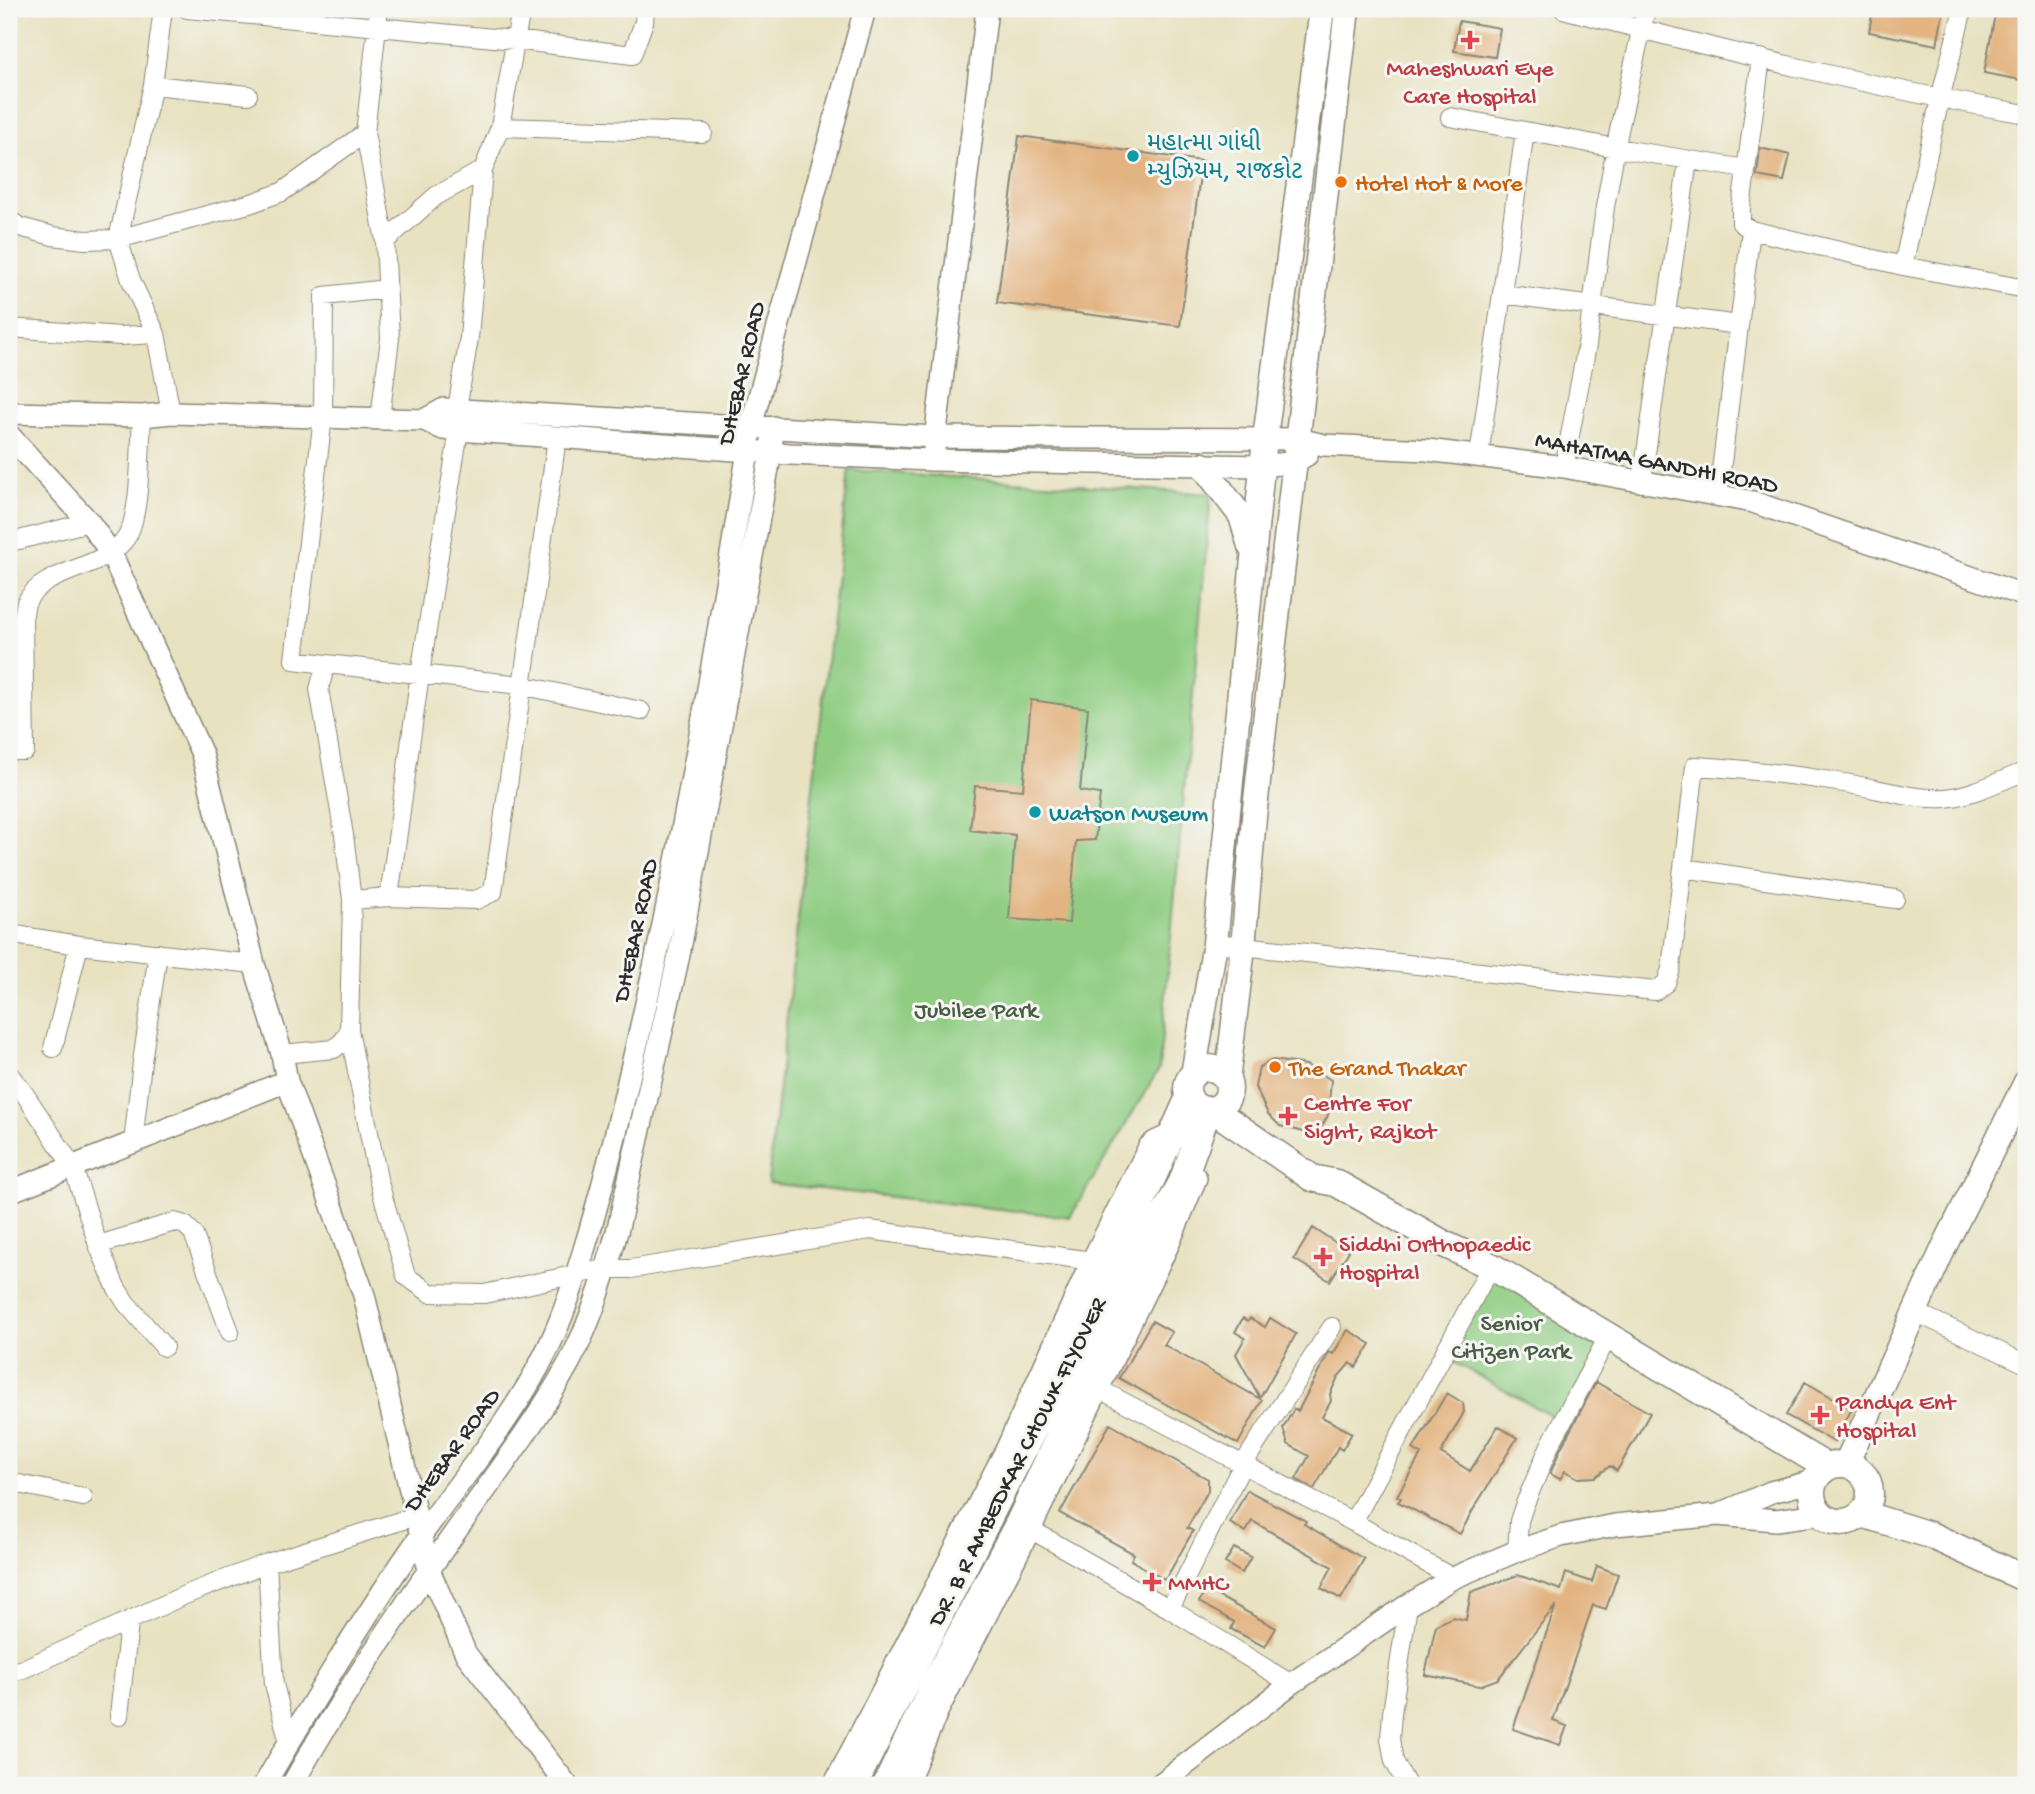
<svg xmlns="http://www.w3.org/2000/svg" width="2035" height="1794" font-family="'Gochi Hand','Noto Sans Gujarati',sans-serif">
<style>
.green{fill:#90cd83;stroke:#5e7c57;stroke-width:2}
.building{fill:#e3b481}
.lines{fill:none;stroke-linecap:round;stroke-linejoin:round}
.minor-casing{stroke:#8a8676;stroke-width:20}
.tertiary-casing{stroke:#8a8676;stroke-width:24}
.secondary-casing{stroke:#8a8676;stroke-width:27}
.primary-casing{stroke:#8a8676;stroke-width:29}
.minor{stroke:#fff;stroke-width:18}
.tertiary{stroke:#fff;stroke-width:21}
.secondary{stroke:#fff;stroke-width:24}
.primary{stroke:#fff;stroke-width:26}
.health-dot{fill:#e0444e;stroke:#f6f6f2;stroke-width:2.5}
.culture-dot{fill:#0f9aa8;stroke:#f6f6f2;stroke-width:2.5}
.food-dot{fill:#e8710a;stroke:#f6f6f2;stroke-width:2.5}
.labels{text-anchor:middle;stroke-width:6;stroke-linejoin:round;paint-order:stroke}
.health-label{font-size:24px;fill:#be3a42;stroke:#f6f6f2;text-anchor:start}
.culture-label{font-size:24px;fill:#0d838f;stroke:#f6f6f2;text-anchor:start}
.food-label{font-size:24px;fill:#c56008;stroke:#f6f6f2;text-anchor:start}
.street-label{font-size:24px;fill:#2b2b2b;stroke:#f6f6f2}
.park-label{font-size:24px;fill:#495c45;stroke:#f6f6f2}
</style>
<rect width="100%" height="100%" fill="#f6f6f2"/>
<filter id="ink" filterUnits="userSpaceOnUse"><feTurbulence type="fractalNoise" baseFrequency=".0143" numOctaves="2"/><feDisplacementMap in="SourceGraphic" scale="14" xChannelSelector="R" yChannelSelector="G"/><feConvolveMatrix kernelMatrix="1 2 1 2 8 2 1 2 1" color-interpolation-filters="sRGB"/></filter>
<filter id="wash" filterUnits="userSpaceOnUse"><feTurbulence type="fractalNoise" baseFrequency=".00686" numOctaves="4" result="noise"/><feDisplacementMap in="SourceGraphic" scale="28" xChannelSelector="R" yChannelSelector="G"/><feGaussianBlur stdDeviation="1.57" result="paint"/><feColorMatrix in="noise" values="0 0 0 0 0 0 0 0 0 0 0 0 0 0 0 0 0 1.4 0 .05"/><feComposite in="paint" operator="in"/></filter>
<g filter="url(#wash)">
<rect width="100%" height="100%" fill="#e8e2c1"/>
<path class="green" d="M 849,470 L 1211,494 L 1159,1069 L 1070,1217 L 768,1183 Z
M 1491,1266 L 1609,1335 L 1558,1420 L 1443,1356 Z"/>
<g id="blocks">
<path class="building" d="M 1873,9 L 1944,9 L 1937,45 L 1869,32 Z
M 1996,9 L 2026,9 L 2026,81 L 1984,73 Z
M 1459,21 L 1500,28 L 1495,57 L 1454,51 Z
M 1019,136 L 1202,161 L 1180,326 L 997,303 Z
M 1760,148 L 1790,155 L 1784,181 L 1757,176 Z
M 1031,700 L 1088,708 L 1080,791 L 1100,794 L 1095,840 L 1076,841 L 1069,923 L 1009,919 L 1015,835 L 970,830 L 975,786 L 1023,790 Z
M 1273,1060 L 1306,1065 L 1331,1080 L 1328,1115 L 1323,1125 L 1311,1134 L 1280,1126 L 1268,1114 L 1255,1087 L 1259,1067 Z
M 1313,1228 L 1349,1251 L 1330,1281 L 1294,1259 Z
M 1243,1318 L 1248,1321 L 1250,1318 L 1265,1327 L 1270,1318 L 1296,1334 L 1260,1398 L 1236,1354 L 1245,1338 L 1235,1332 Z
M 1152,1321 L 1172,1332 L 1164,1345 L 1262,1400 L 1238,1444 L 1119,1378 Z
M 1348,1330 L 1371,1344 L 1356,1367 L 1350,1363 L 1338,1377 L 1330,1394 L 1331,1401 L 1322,1417 L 1352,1433 L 1342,1450 L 1338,1447 L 1314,1489 L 1296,1479 L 1309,1456 L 1288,1444 L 1283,1428 L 1294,1409 L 1298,1411 L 1329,1352 L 1333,1354 Z
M 1596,1382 L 1650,1413 L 1617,1471 L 1610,1466 L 1595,1477 L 1578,1478 L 1565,1471 L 1560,1479 L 1550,1474 L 1560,1450 Z
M 1805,1382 L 1852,1409 L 1834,1442 L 1786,1415 Z
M 1447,1393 L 1463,1403 L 1464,1412 L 1441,1453 L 1470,1471 L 1498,1426 L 1517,1438 L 1473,1510 L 1460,1534 L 1398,1502 L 1401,1498 L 1397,1496 L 1421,1454 L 1413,1449 Z
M 1110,1424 L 1208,1479 L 1208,1491 L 1187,1528 L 1193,1531 L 1165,1580 L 1131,1560 L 1134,1554 L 1060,1513 Z
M 1247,1490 L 1306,1521 L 1304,1524 L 1364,1559 L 1341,1599 L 1321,1588 L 1332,1567 L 1252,1521 L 1246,1532 L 1230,1523 Z
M 1234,1548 L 1251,1557 L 1242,1573 L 1225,1563 Z
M 1597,1566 L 1618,1574 L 1606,1609 L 1593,1605 L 1553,1721 L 1567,1726 L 1560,1745 L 1513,1729 L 1556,1605 L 1498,1679 L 1479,1686 L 1425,1675 L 1436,1625 L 1453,1617 L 1466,1620 L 1471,1592 L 1518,1575 L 1561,1590 L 1566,1573 L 1592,1582 Z
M 1207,1590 L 1276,1628 L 1265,1647 L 1231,1629 L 1234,1622 L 1199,1602 Z"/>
</g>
</g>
<g filter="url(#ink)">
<use href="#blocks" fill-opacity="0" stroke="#8a8676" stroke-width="2"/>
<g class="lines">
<g class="minor-casing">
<path id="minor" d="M 163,9 L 153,85 L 118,239 L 131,280 L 156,334 L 171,413
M 187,9 L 515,40 L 632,55 L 644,22 L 645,9
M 1563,9 C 1716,49 1870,87 2026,114
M 1761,58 L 1741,208 L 1741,223 L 1751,230 L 1903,266 L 2026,289
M 153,85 L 248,95
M 1450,117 L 1616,148 L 1746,169
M 500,127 L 703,133
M 365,133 L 385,241 L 390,338 L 380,418
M 9,220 L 20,227 L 53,236 L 85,240 L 118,239 L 252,203 L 282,192 L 365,133 L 379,9
M 385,241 L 436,196 L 483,170
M 1903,266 L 1940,99 L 1963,9
M 1502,294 L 1739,325
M 9,328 L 121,336 L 156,334
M 457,409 L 469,338 L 483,170 L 500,127 L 521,9
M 1479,456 L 1525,131
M 1564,467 L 1587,345 L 1605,207 L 1619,130 L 1646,9
M 1642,481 L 1688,160
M 1718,495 L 1751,230
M 9,541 L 19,540 L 89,522
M 326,664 L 294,660 L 323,417 L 324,296 L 387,289
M 9,751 L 25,751 L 23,619 C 24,614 25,607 26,603 C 42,567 107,571 128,535 C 141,509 140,447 142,416
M 1683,868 L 1895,899
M 389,897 L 420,674 L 459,430
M 352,900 L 389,897 L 476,900 L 493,892 L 557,438
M 9,934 L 79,945 L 254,964
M 1215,943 L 1655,991 L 1666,983 L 1671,969 L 1695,766 C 1745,769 1795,775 1844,783 C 1877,788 1912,800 1945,798 C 1971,796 2002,780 2026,771
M 349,1030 L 378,1179 L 406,1276 L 430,1293 L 484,1294 L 577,1274 L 607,1269 L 631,1269 L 870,1230 L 1092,1261
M 53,1048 L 79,945
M 282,1054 L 334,1049 L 343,1041 L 349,1030 L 352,900 L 344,835 L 319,689 L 326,664 L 521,685 L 641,711
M 9,1074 L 24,1093 L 73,1167 L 98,1245 L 116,1287 L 126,1303 L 164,1347
M 133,1143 L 142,1062 L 158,953
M 98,1245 L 175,1222 L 185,1225 L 193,1233 L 230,1332
M 1915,1312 L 2026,1364
M 1097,1388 L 1353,1522 L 1453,1578
M 9,1482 L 83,1497
M 1353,1522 L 1491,1266
M 1030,1529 L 1170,1609 L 1291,1684
M 1517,1551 L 1519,1521 L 1524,1506 L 1550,1445 L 1609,1335
M 267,1563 L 274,1684 L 289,1743
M 1170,1609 L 1242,1466 L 1332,1327
M 9,1673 L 23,1669 L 185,1595 L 267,1563 L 416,1516
M 119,1716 L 129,1623
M 1407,1785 L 1394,1761 L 1390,1739 L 1392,1713 L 1408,1605"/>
</g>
<g class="tertiary-casing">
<path id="tertiary" d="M 9,413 L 142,416 L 171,413 L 424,420 L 443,429 L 459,430 L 790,454 L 932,460 L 1262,466 L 1295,462 L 1307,455
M 424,420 L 444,409 L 935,437 L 1298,439 L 1324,445 L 1427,450 L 1564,467 L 1753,502 L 2026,596
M 9,435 L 89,522 L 111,553 L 202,754 L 254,964 L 282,1054 L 287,1081 L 364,1295 L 429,1570 L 466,1654 L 567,1785
M 934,448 L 987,9
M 9,1192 L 287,1081
M 1720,1514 L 1771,1492 L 1814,1481
M 264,1785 C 314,1700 365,1614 422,1534 C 466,1473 516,1415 548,1348 C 563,1317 573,1285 583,1253 C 603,1188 619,1122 634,1056 C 681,856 715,654 748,451 L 751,426 L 865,9
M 292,1785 C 333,1711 381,1640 429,1570 C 475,1501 529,1436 569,1363 C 591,1323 606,1272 618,1228 L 679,955 L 771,452 L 773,427
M 834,1785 L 1007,1448 L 1092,1261 L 1149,1147 L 1155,1142 L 1172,1134
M 906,1785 L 938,1710 L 1030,1529 L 1169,1243 L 1196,1178
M 1159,1785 L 1291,1684 L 1408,1605 L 1453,1578 L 1517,1551 L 1561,1536 L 1615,1525 L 1718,1515 L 1776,1520 L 1820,1514"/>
</g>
<g class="secondary-casing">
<path id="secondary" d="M 1202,465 L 1241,516 L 1250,546
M 1193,1075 L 1215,943 L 1265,438 L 1322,9
M 1227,1081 L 1243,947 L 1254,817 L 1347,9
M 1846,1464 L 1945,1245 L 2026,1082"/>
</g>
<g class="primary-casing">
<path id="primary" d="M1187 1089a21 21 0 1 1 42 0a21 21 0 1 1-42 0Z
M 1212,1109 L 1312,1178 L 1336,1183 L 1446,1245 L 1491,1266 L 1827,1467
M1812 1493a29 29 0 1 1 58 0a29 29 0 1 1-58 0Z
M 1862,1514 L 1930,1535 L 2026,1579
M 854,1785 L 1065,1367 L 1111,1270 L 1189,1097
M 886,1785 L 933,1686 L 1019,1522 L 1155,1232 L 1182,1182 L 1208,1110"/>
</g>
<use href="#minor" class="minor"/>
<use href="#tertiary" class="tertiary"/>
<use href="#secondary" class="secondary"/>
<use href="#primary" class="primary"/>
</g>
</g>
<g class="health-dot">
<path d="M1466.5 29.5h7v7h7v7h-7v7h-7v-7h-7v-7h7z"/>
<path d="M1284.5 1105.5h7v7h7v7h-7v7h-7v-7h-7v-7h7z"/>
<path d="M1319.5 1246.5h7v7h7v7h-7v7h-7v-7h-7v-7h7z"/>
<path d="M1816.5 1404.5h7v7h7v7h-7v7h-7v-7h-7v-7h7z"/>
<path d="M1148.5 1571.5h7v7h7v7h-7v7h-7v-7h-7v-7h7z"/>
</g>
<g class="culture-dot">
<circle cx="1133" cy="156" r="7"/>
<circle cx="1035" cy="812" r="7"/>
</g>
<g class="food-dot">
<circle cx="1341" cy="182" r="7"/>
<circle cx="1275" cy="1067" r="7"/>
</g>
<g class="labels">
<g class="health-label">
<text x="1470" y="75" text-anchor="middle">Maheshwari Eye<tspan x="1470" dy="28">Care Hospital</tspan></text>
<text x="1304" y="1110">Centre For<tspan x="1304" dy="28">Sight, Rajkot</tspan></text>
<text x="1339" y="1251">Siddhi Orthopaedic<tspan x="1339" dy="28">Hospital</tspan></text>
<text x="1836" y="1409">Pandya Ent<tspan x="1836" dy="28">Hospital</tspan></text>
<text x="1168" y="1590">MMHC</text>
</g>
<g class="culture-label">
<text x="1147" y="150">મહાત્મા ગાંધી<tspan x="1147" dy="28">મ્યુઝિયમ, રાજકોટ</tspan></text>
<text x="1049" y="820">Watson Museum</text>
</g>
<g class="food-label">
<text x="1355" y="190">Hotel Hot &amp; More</text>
<text x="1289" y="1075">The Grand Thakar</text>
</g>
<g class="street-label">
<text transform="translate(740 373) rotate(-77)" y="8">DHEBAR ROAD</text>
<text transform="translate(1657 461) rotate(11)" y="8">MAHATMA GANDHI ROAD</text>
<text transform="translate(634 930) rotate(-78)" y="8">DHEBAR ROAD</text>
<text transform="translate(451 1449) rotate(-54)" y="8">DHEBAR ROAD</text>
<text transform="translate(1016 1461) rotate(-63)" y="8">DR. B R AMBEDKAR CHOWK FLYOVER</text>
</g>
<g class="park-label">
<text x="976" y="1017">Jubilee Park</text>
<text x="1511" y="1330">Senior<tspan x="1511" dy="28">Citizen Park</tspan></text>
</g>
</g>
<rect width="2035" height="1794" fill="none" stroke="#f6f6f2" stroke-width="35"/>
</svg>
